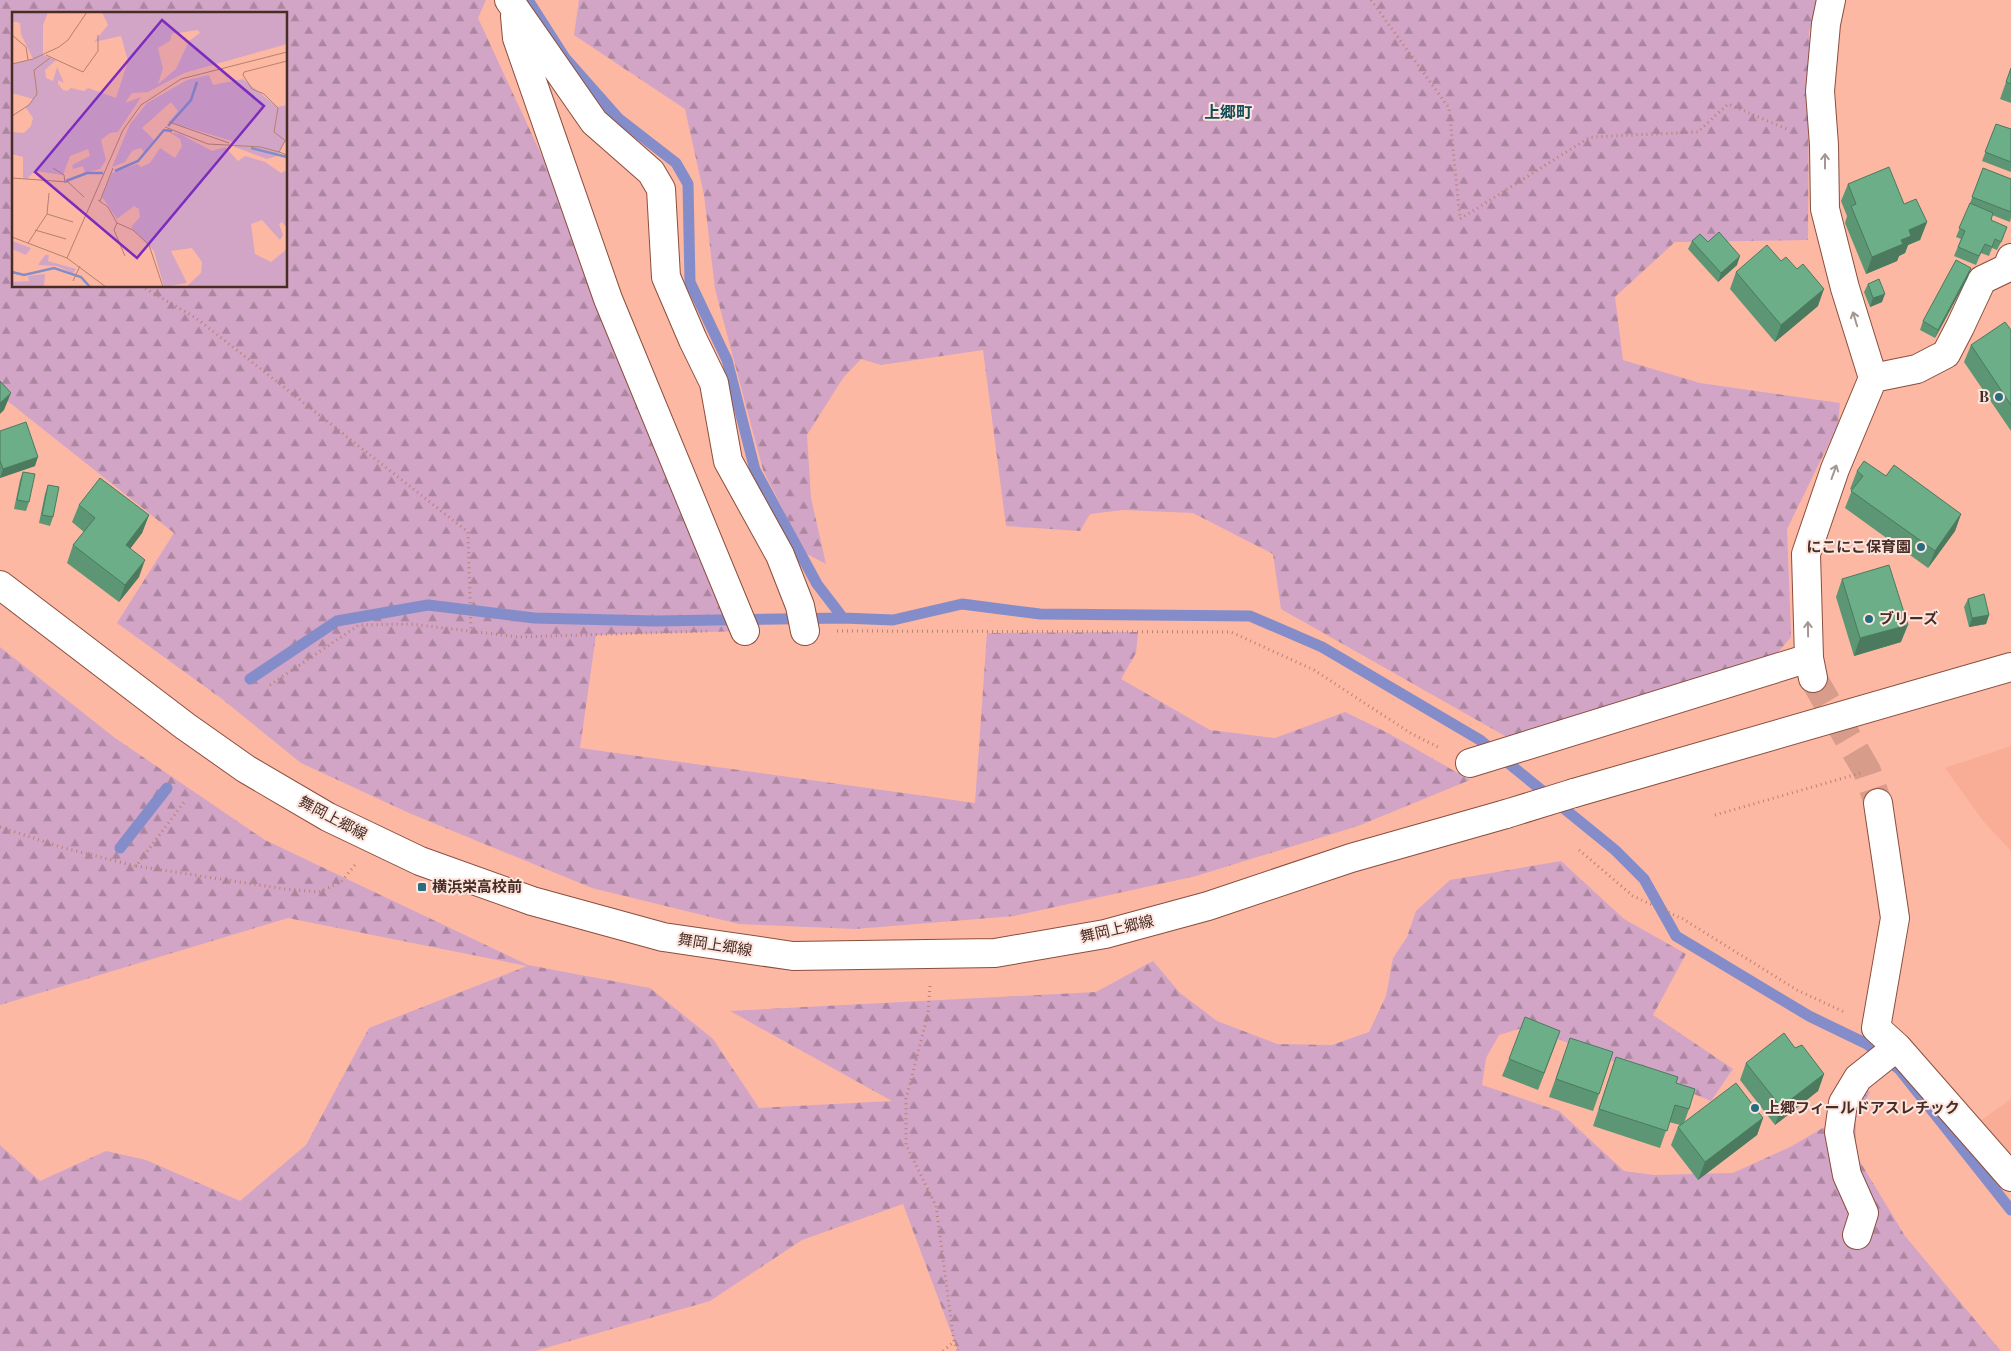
<svg xmlns="http://www.w3.org/2000/svg" width="2011" height="1351" font-family="'Playfair Display','Noto Sans JP',serif">
<style>
.built{fill:#f9ad96}
.forest{fill:url(#forest-firs);fill-rule:evenodd}
.lines{fill:none;stroke-linecap:round;stroke-linejoin:round}
.stream{stroke:#848dc9;stroke-width:11}
.minor-tunnel{stroke:#d89c8a;stroke-width:28;stroke-dasharray:28 14;stroke-linecap:butt}
.minor-casing{stroke:#8a4e3d;stroke-width:30}
.path{stroke:#b78373;stroke-width:3;stroke-dasharray:1 4;stroke-linecap:butt}
.minor{stroke:#fff;stroke-width:28}
.minor-bridge-casing{stroke:#8a4e3d;stroke-width:30;stroke-linecap:butt}
.minor-bridge{stroke:#fff;stroke-width:28}
.wall{fill:#5c9674}
.shaded-wall{fill:#4b7a5e}
.building{fill:#6bae87;stroke:#4b7a5e}
.oneway{stroke:#a49692}
.poi-dot{fill:#286c7d;stroke:#fce6df;stroke-width:2}
.labels{text-anchor:middle;stroke-width:4;stroke-linejoin:round;paint-order:stroke}
.poi-label{font-size:15px;font-weight:bold;fill:#482d25;stroke:#fce6df;text-anchor:start}
.street-label{font-size:15px;fill:#482d25;stroke:#fce6df}
.neighbourhood-label{font-size:16px;font-weight:bold;fill:#134b58;stroke:#fce6df}
.inset-river{fill:none;stroke:#848dc9;stroke-width:2.5}
.inset-road{fill:none;stroke:#b48071;stroke-width:1}
.view{fill:#7b2cbf;fill-opacity:0.15;stroke:#7b2cbf;stroke-width:2.5}
.inset-edge{fill:none;stroke:#482d25;stroke-width:2.5}
</style>
<defs>
<pattern id="forest-firs" width="22" height="20" patternUnits="userSpaceOnUse" patternTransform="scale(1.25)"><rect width="22" height="20" fill="#d2a4c5"/><path d="M5 1l3.5 6h-7zM16 11l3.5 6h-7z" fill="#ac86a0"/></pattern>
</defs>
<rect width="100%" height="100%" fill="#fcb8a3"/>
<path class="built" d="M 2011,746 L 2011,851 L 1984,822 L 1945,768 Z
M 2011,1099 L 2011,1177 L 1969,1129 Z"/>
<path class="forest" d="M 0,0 L 486,0 L 478,18 L 608,299 L 745,631 L 596,635 L 580,748 L 975,803 L 987,633 L 1138,632 L 1136,653 L 1121,679 L 1210,730 L 1275,738 L 1345,712 L 1388,733 L 1470,780 L 1358,826 L 1196,876 L 1014,916 L 855,929 L 739,924 L 592,888 L 409,813 L 301,763 L 222,699 L 117,623 L 174,533 L 0,395 ZM 14,14 L 286,14 L 286,286 L 14,286 Z
M 579,0 L 1819,0 L 1809,32 L 1808,240 L 1675,242 L 1615,297 L 1623,360 L 1700,383 L 1840,403 L 1838,425 L 1787,529 L 1791,637 L 1767,665 L 1514,741 L 1281,609 L 1273,554 L 1193,513 L 1123,510 L 1090,514 L 1080,531 L 1006,526 L 983,350 L 881,365 L 861,359 L 843,378 L 807,435 L 811,498 L 826,564 L 805,553 L 763,470 L 715,289 L 704,195 L 685,109 L 574,35 Z
M 0,647 L 115,738 L 265,840 L 528,965 L 650,988 L 713,1039 L 759,1108 L 892,1101 L 730,1011 L 1096,992 L 1153,961 L 1180,993 L 1217,1021 L 1277,1044 L 1332,1045 L 1369,1032 L 1386,996 L 1393,958 L 1407,937 L 1416,911 L 1450,880 L 1561,861 L 1624,919 L 1686,954 L 1653,1015 L 1733,1069 L 1711,1101 L 1548,1035 L 1522,1028 L 1499,1035 L 1486,1058 L 1482,1085 L 1559,1111 L 1624,1171 L 1654,1175 L 1733,1173 L 1792,1146 L 1850,1112 L 1862,1088 L 1870,1092 L 1856,1119 L 1856,1155 L 1905,1236 L 2001,1351 L 958,1351 L 903,1204 L 802,1240 L 710,1301 L 535,1351 L 0,1351 L 0,1145 L 40,1181 L 106,1151 L 146,1160 L 240,1201 L 306,1145 L 369,1028 L 527,966 L 288,918 L 0,1005 Z"/>
<g class="lines">
<path class="stream" d="M 528,0 L 565,58 L 618,118 L 676,163 L 688,184 L 690,282 L 727,360 L 755,470 L 817,584 L 843,618 L 893,620 L 962,604 L 1040,614 L 1250,616 L 1322,647 L 1480,740 L 1615,850 L 1644,879 L 1676,936 L 1809,1016 L 1867,1044 L 1900,1070 L 2011,1210
M 250,679 L 337,621 L 428,605 L 534,618 L 655,621 L 843,618
M 120,848 L 167,788"/>
<path class="minor-tunnel" d="M 1813,678 L 1867,771 L 1878,803"/>
<g class="minor-casing">
<path id="minor" d="M 509,0 L 594,122 L 651,172 L 661,189 L 666,277 L 693,340 L 714,383 L 728,461 L 780,555 L 800,606 L 805,631
M 515,16 L 517,38 L 608,299 L 745,631
M 1873,378 L 1917,369 L 1946,354 L 1960,327 L 1982,280 L 2007,268 L 2011,258
M 0,585 L 185,726 L 246,769 L 328,817 L 420,861 L 532,901 L 663,937 L 793,956 L 995,953 L 1105,934 L 1208,906 L 1351,858 L 1506,814
M 1813,678 L 1809,658 L 1806,554 L 1835,469 L 1873,378 L 1845,288 L 1825,209 L 1824,145 L 1820,91 L 1826,24 L 1831,0
M 1470,763 L 1809,658
M 1574,793 L 2011,667
M 1878,803 L 1895,918 L 1876,1028 L 1897,1047 L 2011,1177
M 1857,1235 L 1864,1213 L 1847,1175 L 1839,1132 L 1843,1103 L 1858,1078 L 1897,1047"/>
</g>
<path class="path" d="M 1371,0 L 1449,108 L 1460,219 L 1590,137 L 1698,132 L 1728,104 L 1789,130
M 141,286 L 196,318 L 468,532 L 471,631
M 837,631 L 1231,632 L 1314,670 L 1412,734 L 1440,748
M 270,685 L 359,625 L 411,624 L 519,637 L 708,631
M 1715,815 L 1861,773
M 0,827 L 64,848 L 136,866 L 185,801
M 1579,850 L 1633,896 L 1683,919 L 1797,990 L 1844,1012
M 136,866 L 285,889 L 319,892 L 341,882 L 355,865
M 930,986 L 928,1014 L 906,1099 L 906,1145 L 936,1206 L 954,1342 L 958,1351
M 943,1351 L 954,1342"/>
<use href="#minor" class="minor"/>
<g class="minor-bridge-casing">
<path id="minor-bridge" d="M 1506,814 L 1574,793"/>
</g>
<use href="#minor-bridge" class="minor-bridge"/>
</g>
<path class="wall" d="M 2011,68 L 2011,103 L 2000,99 Z
M 1996,124 L 2011,129 L 2011,172 L 1982,161 Z
M 1983,168 L 2011,179 L 2011,218 L 2010,222 L 1992,215 L 1991,220 L 2004,236 L 1997,250 L 1992,248 L 1989,256 L 1981,253 L 1976,265 L 1954,256 L 1961,239 L 1956,237 L 1969,206 Z
M 1848,184 L 1904,204 L 1927,222 L 1920,240 L 1908,245 L 1905,253 L 1899,256 L 1897,261 L 1866,274 L 1845,223 L 1847,216 L 1841,201 Z
M 1692,241 L 1708,242 L 1737,265 L 1718,282 L 1688,249 Z
M 1781,261 L 1797,269 L 1818,306 L 1775,342 L 1730,289 L 1736,272 Z
M 1968,277 L 1935,338 L 1920,330 L 1923,321 Z
M 1868,284 L 1882,302 L 1870,307 L 1864,292 Z
M 2011,330 L 2011,431 L 1964,362 L 1971,345 Z
M 0,431 L 35,466 L 0,478 Z
M 1857,471 L 1886,476 L 1961,514 L 1955,531 L 1928,568 L 1845,508 L 1852,490 L 1850,489 Z
M 23,472 L 29,502 L 26,511 L 14,509 L 20,480 Z
M 48,485 L 53,517 L 50,526 L 39,523 L 45,494 Z
M 79,505 L 149,515 L 142,533 L 130,549 L 139,577 L 119,602 L 67,563 L 73,545 L 84,532 L 72,522 Z
M 1842,579 L 1901,642 L 1854,656 L 1836,597 Z
M 1968,599 L 1989,615 L 1986,624 L 1969,627 L 1964,607 Z
M 1560,1031 L 1538,1090 L 1502,1076 L 1509,1059 Z
M 1795,1048 L 1824,1074 L 1818,1091 L 1775,1125 L 1740,1080 L 1746,1063 Z
M 1564,1055 L 1599,1094 L 1593,1111 L 1549,1097 Z
M 1616,1057 L 1676,1083 L 1689,1109 L 1684,1123 L 1763,1118 L 1757,1135 L 1698,1180 L 1671,1145 L 1678,1127 L 1680,1125 L 1669,1122 L 1660,1148 L 1593,1126 Z"/>
<path class="shaded-wall" d="M 1927,222 L 1920,240 L 1908,245 L 1905,253 L 1899,256 L 1897,261 L 1866,274 L 1872,257 L 1901,240 L 1909,230 Z
M 1740,256 L 1737,265 L 1718,282 L 1721,273 Z
M 1971,268 L 1968,277 L 1935,338 L 1938,330 Z
M 1824,289 L 1818,306 L 1775,342 L 1781,325 Z
M 1885,294 L 1882,302 L 1870,307 L 1873,298 Z
M 11,393 L 4,410 L 0,414 L 0,403 Z
M 38,457 L 35,466 L 0,478 L 3,469 Z
M 1961,514 L 1955,531 L 1928,568 L 1935,551 Z
M 149,515 L 142,533 L 120,562 L 126,545 Z
M 145,560 L 139,577 L 119,602 L 125,585 Z
M 1989,615 L 1986,624 L 1969,627 L 1972,618 Z
M 1908,625 L 1901,642 L 1854,656 L 1860,638 Z
M 1560,1031 L 1554,1048 L 1538,1090 L 1544,1073 Z
M 1824,1074 L 1818,1091 L 1775,1125 L 1781,1107 Z
M 1763,1118 L 1757,1135 L 1698,1180 L 1705,1162 Z"/>
<path class="building" d="M 2011,68 L 2011,84 L 2006,82 Z
M 1996,124 L 2011,129 L 2011,162 L 1985,152 Z
M 1889,167 L 1904,204 L 1916,199 L 1927,222 L 1909,230 L 1911,236 L 1901,240 L 1903,244 L 1872,257 L 1851,206 L 1856,204 L 1848,184 Z
M 1983,168 L 2011,179 L 2011,212 L 1972,197 Z
M 1970,203 L 1993,213 L 1991,220 L 2007,227 L 2001,242 L 1995,239 L 1992,247 L 1985,244 L 1979,256 L 1958,247 L 1965,231 L 1959,228 Z
M 1719,232 L 1740,256 L 1721,273 L 1692,241 L 1700,234 L 1708,242 Z
M 1767,245 L 1781,261 L 1786,257 L 1797,269 L 1803,264 L 1824,289 L 1781,325 L 1736,272 Z
M 1956,260 L 1971,268 L 1938,330 L 1923,321 Z
M 1879,279 L 1885,294 L 1873,298 L 1868,284 Z
M 2005,322 L 2011,330 L 2011,405 L 1971,345 Z
M 0,381 L 11,393 L 0,403 Z
M 26,422 L 38,457 L 3,469 L 0,461 L 0,431 Z
M 1864,461 L 1886,476 L 1894,465 L 1961,514 L 1935,551 L 1851,491 L 1863,476 L 1857,471 Z
M 23,472 L 35,474 L 29,502 L 17,500 Z
M 100,478 L 149,515 L 126,545 L 145,560 L 125,585 L 73,545 L 95,518 L 79,505 Z
M 48,485 L 59,487 L 53,517 L 42,515 Z
M 1889,565 L 1908,625 L 1860,638 L 1842,579 Z
M 1984,594 L 1989,615 L 1972,618 L 1968,599 Z
M 1525,1017 L 1560,1031 L 1544,1073 L 1509,1059 Z
M 1784,1033 L 1795,1048 L 1802,1045 L 1824,1074 L 1781,1107 L 1746,1063 Z
M 1570,1038 L 1613,1052 L 1599,1094 L 1556,1079 Z
M 1616,1057 L 1678,1077 L 1676,1083 L 1695,1089 L 1689,1109 L 1675,1105 L 1667,1131 L 1599,1109 Z
M 1736,1083 L 1763,1118 L 1705,1162 L 1678,1127 Z"/>
<defs><path id="oneway-shaft" d="M-6 0H5M1.5-3L5.5 0L1.5 3" fill="none" stroke-width="1.6" stroke-linecap="round" stroke-linejoin="round" transform="scale(1.25)"/></defs>
<g class="oneway">
<use href="#oneway-shaft" transform="translate(1825 161) rotate(-90)"/>
<use href="#oneway-shaft" transform="translate(1855 319) rotate(-107)"/>
<use href="#oneway-shaft" transform="translate(1834 472) rotate(-70)"/>
<use href="#oneway-shaft" transform="translate(1808 629) rotate(-91)"/>
</g>
<g class="poi-dot">
<circle cx="1999" cy="397" r="5"/>
<circle cx="1921" cy="547" r="5"/>
<circle cx="1869" cy="619" r="5"/>
<rect x="417" y="882" width="10" height="10" rx="2.5"/>
<circle cx="1755" cy="1108" r="5"/>
</g>
<g class="labels">
<g class="poi-label">
<text x="1989" y="402" text-anchor="end">B</text>
<text x="1911" y="552" text-anchor="end">にこにこ保育園</text>
<text x="1879" y="624">ブリーズ</text>
<text x="432" y="892">横浜栄高校前</text>
<text x="1765" y="1113">上郷フィールドアスレチック</text>
</g>
<g class="street-label">
<text transform="translate(333 818) rotate(28)" y="5">舞岡上郷線</text>
<text transform="translate(1117 929) rotate(-13)" y="5">舞岡上郷線</text>
<text transform="translate(715 945) rotate(9)" y="5">舞岡上郷線</text>
</g>
<g class="neighbourhood-label">
<text x="1228" y="118">上郷町</text>
</g>
</g>
<g transform="translate(12 12)">
<rect width="275" height="275" fill="#fcb8a3"/>
<path d="M 0,229 L 19,236 L 14,243 L 0,237 ZM 33,243 L 37,243 L 36,249 L 64,257 L 61,261 L 45,254 L 26,253 Z" fill="#d2a4c5"/>
<path d="M 0,0 L 36,0 L 31,13 L 31,43 L 44,48 L 33,58 L 34,66 L 41,69 L 45,55 L 52,71 L 46,68 L 46,72 L 51,78 L 55,79 L 59,76 L 72,79 L 76,76 L 104,86 L 116,49 L 109,24 L 82,30 L 96,13 L 90,0 L 275,0 L 275,32 L 172,61 L 136,80 L 120,81 L 113,91 L 129,85 L 106,120 L 98,121 L 89,128 L 94,148 L 88,157 L 73,161 L 71,154 L 61,157 L 60,153 L 78,144 L 76,137 L 58,144 L 51,163 L 23,159 L 15,167 L 11,166 L 11,145 L 0,142 L 0,120 L 12,121 L 19,114 L 21,106 L 14,96 L 21,87 L 0,81 L 0,52 L 21,47 L 9,22 L 8,11 L 0,9 ZM 186,18 L 188,21 L 177,29 L 164,57 L 146,72 L 151,57 L 146,36 L 158,29 L 160,22 ZM 197,63 L 201,73 L 231,67 L 265,95 L 275,93 L 275,130 L 273,129 L 265,144 L 255,147 L 223,135 L 220,129 L 157,110 L 166,99 L 159,90 L 130,116 L 142,128 L 132,140 L 129,136 L 120,139 L 113,150 L 100,155 L 118,112 L 135,91 L 175,68 ZM 157,120 L 168,122 L 200,139 L 213,135 L 226,149 L 233,144 L 253,150 L 269,161 L 275,158 L 275,216 L 270,210 L 267,212 L 271,223 L 268,228 L 250,208 L 239,212 L 243,242 L 259,250 L 275,237 L 275,275 L 174,275 L 189,261 L 190,250 L 180,236 L 159,239 L 175,271 L 152,275 L 142,239 L 119,215 L 128,205 L 127,197 L 122,194 L 105,207 L 90,185 L 100,161 L 125,152 L 129,155 L 138,151 L 148,136 L 163,146 L 170,134 L 168,127 ZM 33,262 L 32,275 L 0,275 L 0,270 L 17,269 L 16,264 Z" fill="#d2a4c5" fill-rule="evenodd"/>
<path class="inset-river" d="M 156,114 L 179,88 L 185,70M 239,136 L 275,145M 103,159 L 126,149 L 152,118 L 160,119M 54,169 L 75,161 L 91,161M 0,260 L 12,263 L 42,256 L 69,265 L 78,275"/>
<path class="inset-road" d="M 0,23 L 14,35 L 16,48M 34,43 L 71,60 L 86,39 L 86,23M 275,49 L 232,60 L 231,63 L 240,77 L 252,82 L 266,96 L 262,120 L 275,130M 0,52 L 21,47 L 47,35 L 56,28 L 75,0M 0,104 L 17,93 L 25,82 L 22,58 L 38,46M 157,110 L 217,131M 153,115 L 196,132 L 249,135 L 267,140M 273,129 L 267,140 L 275,143M 41,156 L 52,163 L 53,171M 0,166 L 56,170 L 72,185M 86,188 L 96,195 L 105,211 L 121,218 L 137,233 L 151,275M 88,189 L 101,156M 35,202 L 61,210M 105,211 L 102,218 L 113,244M 23,218 L 54,227M 0,225 L 55,246 L 94,275M 16,231 L 35,202 L 37,181M 55,246 L 111,118 L 129,93 L 169,67 L 275,40M 61,269 L 68,254"/>
<path class="view" d="M 150,8 L 252,94 L 125,246 L 23,160 Z"/>
<rect width="275" height="275" class="inset-edge"/>
</g>
</svg>
